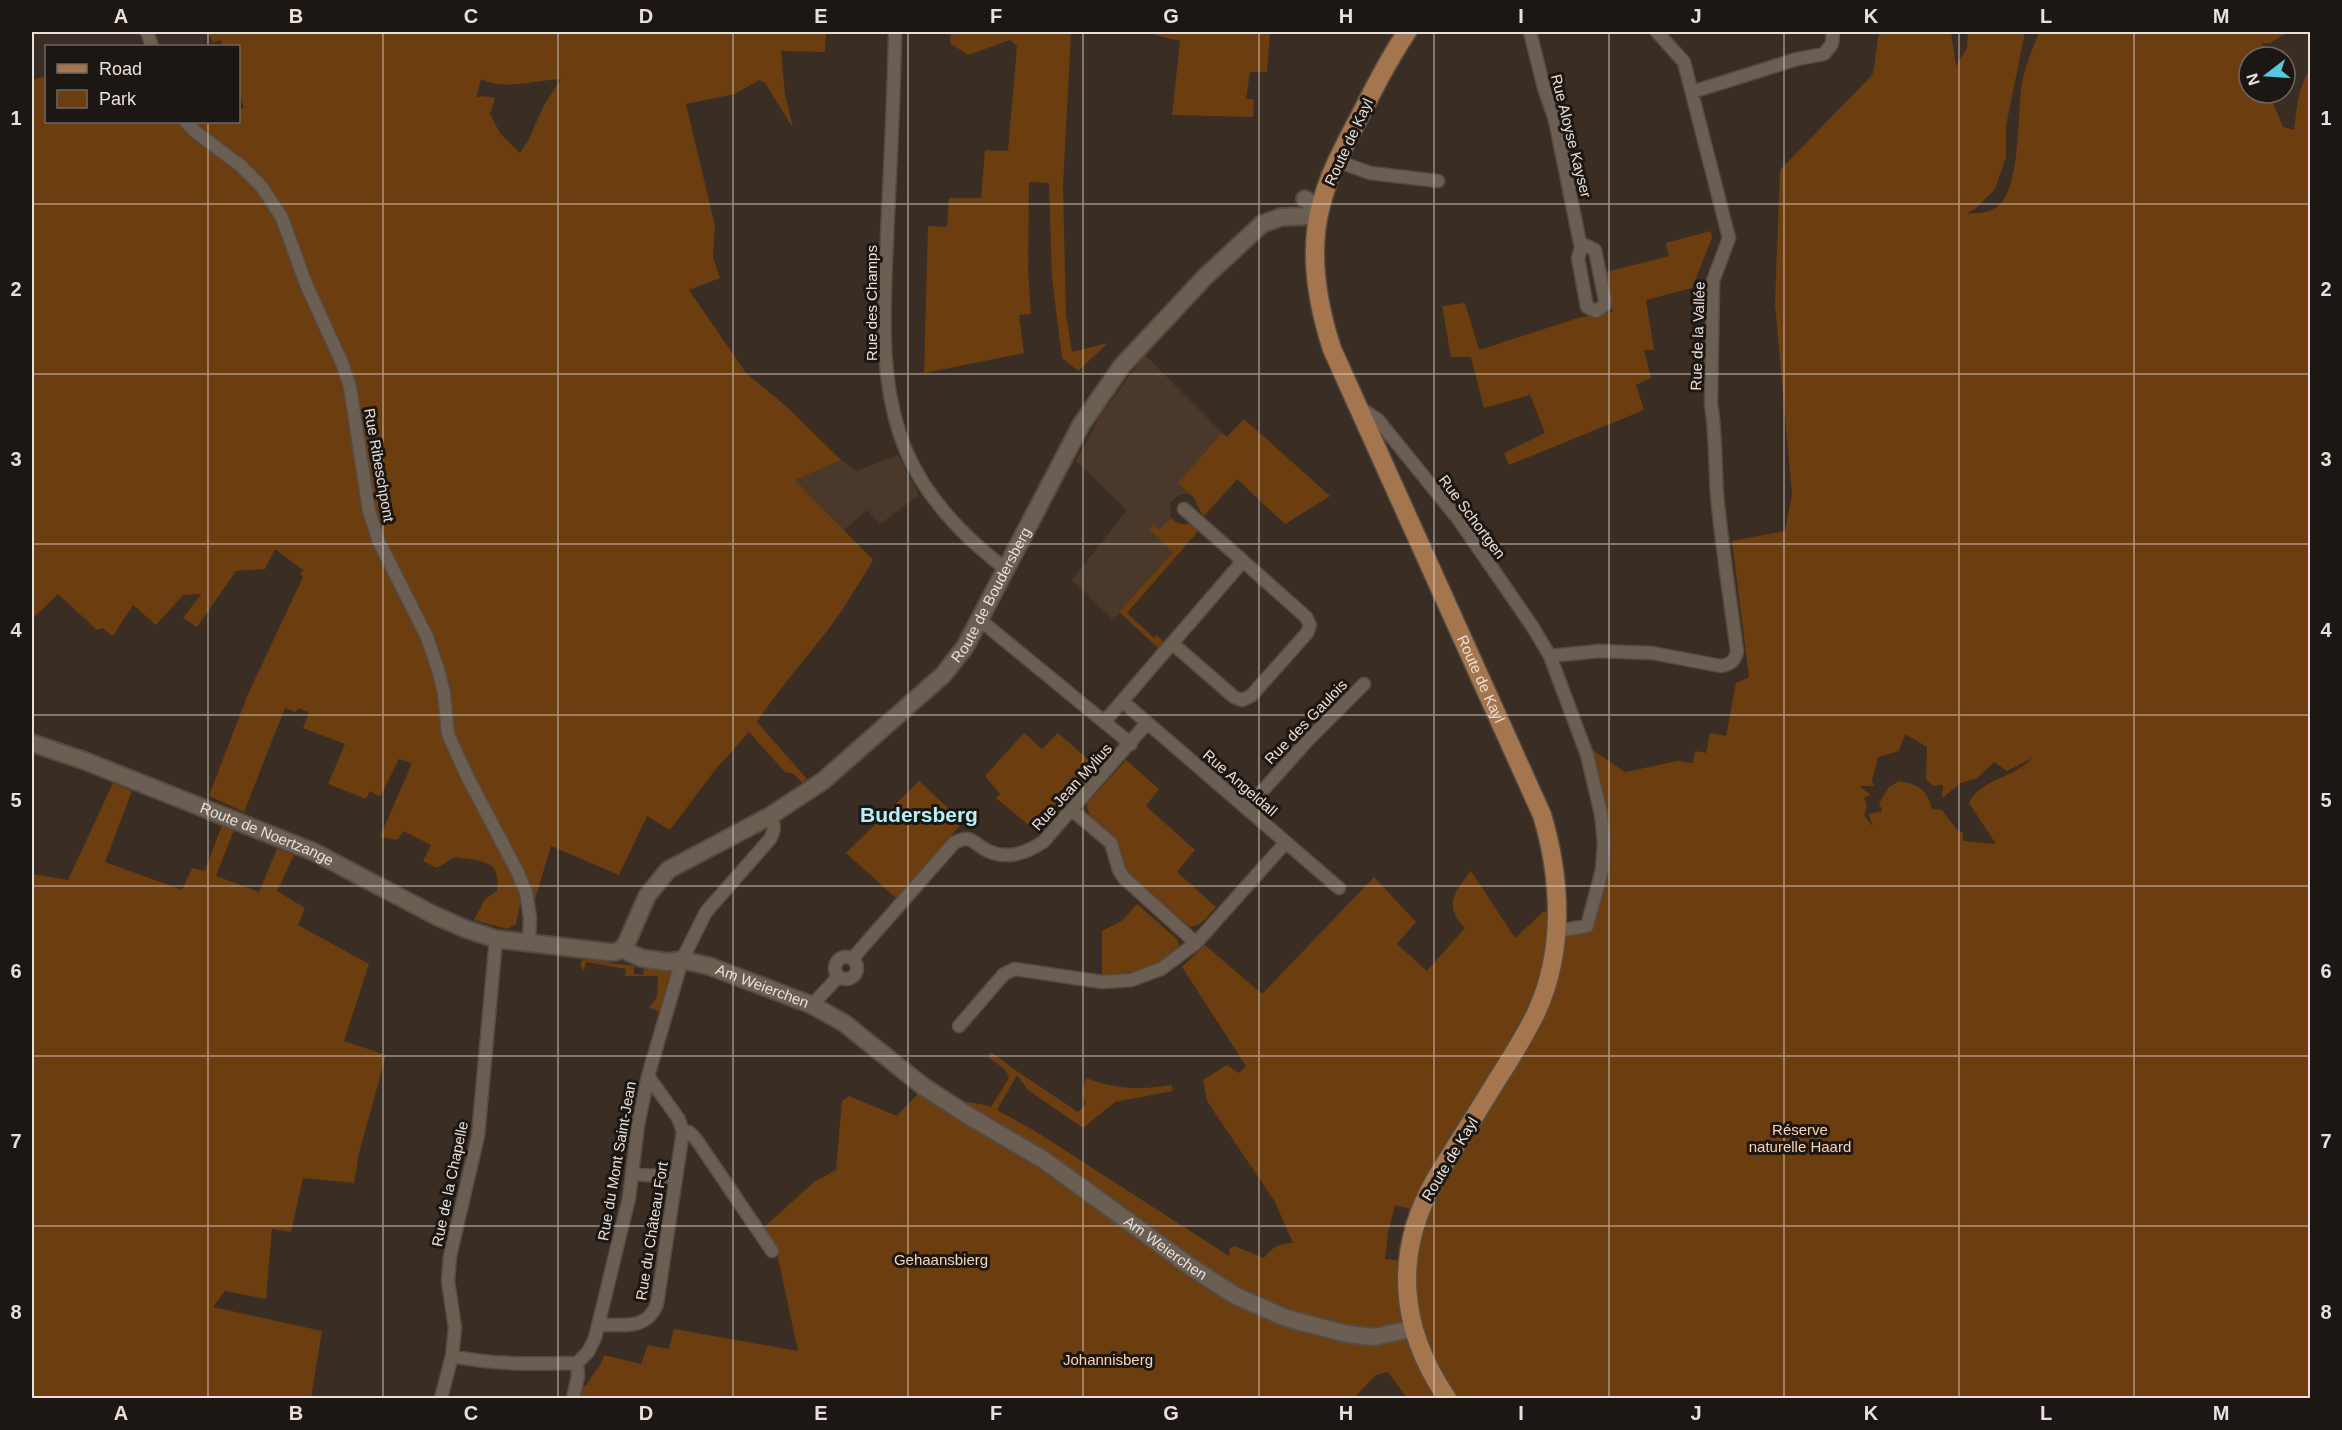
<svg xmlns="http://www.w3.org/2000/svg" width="2342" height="1430" font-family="Arial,sans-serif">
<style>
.built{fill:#4a392b}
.green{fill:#6b3d0f;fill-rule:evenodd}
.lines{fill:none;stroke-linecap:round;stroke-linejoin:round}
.street-casing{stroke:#554b42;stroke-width:15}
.secondary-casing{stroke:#554b42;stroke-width:20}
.primary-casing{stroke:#554b42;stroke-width:21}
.street{stroke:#6b5e53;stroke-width:12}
.secondary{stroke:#6b5e53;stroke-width:16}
.primary{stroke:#a5764d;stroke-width:18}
.grid{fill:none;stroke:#e8e0da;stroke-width:1.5;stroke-opacity:0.55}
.labels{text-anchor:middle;stroke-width:6;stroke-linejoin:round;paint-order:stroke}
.street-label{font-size:15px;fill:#e8e0da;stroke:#1d1713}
.park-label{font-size:15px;fill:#fbd3b4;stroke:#1d1713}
.district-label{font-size:21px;font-weight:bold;fill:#b5effa;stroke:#1d1713}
.neatline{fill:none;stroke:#e8e0da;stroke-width:2}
.grid-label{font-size:20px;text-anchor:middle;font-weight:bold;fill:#e8e0da}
</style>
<rect width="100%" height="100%" fill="#3a2e24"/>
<path class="built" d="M 1145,355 L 1222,433 L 1227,437 L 1244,419 L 1330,496 L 1285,524 L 1238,479 L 1204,516 L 1200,511 L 1194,498 L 1188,494 L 1181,494 L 1175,498 L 1170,504 L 1171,518 L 1159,531 L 1173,551 L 1113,620 L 1072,580 L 1127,510 L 1076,461 L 1100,416 Z
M 898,455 L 919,495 L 880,524 L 867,510 L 843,531 L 795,480 L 841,460 L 857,471 Z"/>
<path class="green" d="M 208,32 L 826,33 L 825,52 L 781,51 L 785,94 L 793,128 L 765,83 L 759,80 L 735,94 L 686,104 L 715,226 L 713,257 L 720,278 L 689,290 L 746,373 L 787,407 L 841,460 L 795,480 L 873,560 C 856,588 840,616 819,641 C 798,668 776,693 757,722 L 807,779 L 802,783 L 794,774 L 785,772 L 749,732 L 715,770 L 670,830 L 647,816 L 619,875 L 551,846 L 535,899 L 522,894 L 516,924 L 507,929 L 474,920 L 485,899 L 497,891 C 502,859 480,861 455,857 L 437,868 L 423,861 L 431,845 L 403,831 L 398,840 L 380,837 L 412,763 L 399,759 L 380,797 L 370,791 L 366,799 L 328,784 L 345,744 L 303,728 L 309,712 L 298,708 L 296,712 L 285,708 L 244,812 L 209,796 L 248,694 L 303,577 L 300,574 L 301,572 L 304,571 L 275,549 L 265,569 L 236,571 L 197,627 L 183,618 L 201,594 L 183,595 L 156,625 L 133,605 L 113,636 L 102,628 L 97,630 L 58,594 L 32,619 L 32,80 L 46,76 L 46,122 L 238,122 L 239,109 L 244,108 L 239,92 L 238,46 L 223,46 L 220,40 L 213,43 ZM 481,79 C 506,91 535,80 561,79 L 544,105 L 529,139 L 520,153 L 500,133 L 490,114 L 495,98 L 481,96 L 476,98 Z
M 951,32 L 1071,32 L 1063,186 L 1066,315 L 1072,352 L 1108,343 L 1078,371 L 1062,358 L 1052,278 L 1049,183 L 1029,182 L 1028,269 L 1031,314 L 1019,315 L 1024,353 L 924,373 L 928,226 L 947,227 L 949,198 L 981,198 L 985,150 L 1008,151 L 1017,46 L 1010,40 L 968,55 L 950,43 Z
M 1155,32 L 1306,32 L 1305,34 L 1270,32 L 1267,72 L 1250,72 L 1246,99 L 1254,99 L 1253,117 L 1172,115 L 1180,41 L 1155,35 Z
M 1879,32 L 1951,32 L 1956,66 L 1967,48 L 1968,32 L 2025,32 L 2006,126 L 2006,157 L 1995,189 L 1975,209 L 1967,213 C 1979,214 1988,213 1998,206 C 2020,189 2018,116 2021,89 C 2024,68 2032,51 2039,32 L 2289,32 L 2270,43 L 2262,43 L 2265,57 L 2249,57 L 2249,93 L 2269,93 L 2283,127 L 2294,130 C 2297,109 2298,86 2310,69 L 2310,1398 L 1407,1398 L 1388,1372 L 1376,1375 L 1354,1398 L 573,1398 L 575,1390 L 587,1385 C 592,1373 601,1368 604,1355 L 641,1364 L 648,1345 L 669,1349 L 674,1329 L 798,1351 L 777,1253 L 762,1229 L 814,1182 L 836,1170 L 842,1101 L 849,1096 L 897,1116 L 924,1087 L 942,1099 L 981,1104 L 991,1107 L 1009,1078 L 1006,1070 L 988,1057 L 991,1052 L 1018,1072 L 1078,1112 L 1086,1104 L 1082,1094 L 1086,1078 C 1119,1090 1138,1090 1172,1085 L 1173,1091 L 1115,1102 L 1083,1128 L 1028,1090 L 1017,1075 L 997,1110 L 1035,1131 L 1229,1256 L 1230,1248 L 1235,1246 L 1264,1258 C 1273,1246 1279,1244 1293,1243 L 1275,1202 L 1207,1101 L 1203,1080 L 1227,1065 L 1239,1073 L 1246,1066 L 1182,967 L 1205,945 L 1262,994 L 1374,877 L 1416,922 L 1397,944 L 1427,971 L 1465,928 C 1443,906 1454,892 1471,871 L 1515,938 L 1543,912 L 1549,910 L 1548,930 L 1594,925 C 1598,907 1604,888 1606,870 C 1609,828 1603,788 1591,749 L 1625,772 L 1678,761 L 1693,763 L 1695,751 L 1706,753 L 1710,733 L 1726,736 L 1736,683 L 1749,677 L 1732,541 L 1785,531 L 1792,494 L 1775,304 L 1780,170 L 1873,74 ZM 1905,734 L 1927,747 L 1926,779 L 1933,786 L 1943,785 L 1942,798 L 1961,783 L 1977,778 L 1994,762 L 2007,771 L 2032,758 C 2015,778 1980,779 1969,803 L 1996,844 L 1963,841 L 1963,833 L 1957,830 L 1942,810 L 1932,809 C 1927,789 1919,785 1899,781 L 1889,787 L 1879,803 L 1882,811 L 1869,814 L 1873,827 L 1864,815 L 1867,806 L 1864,798 L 1871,795 L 1859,786 L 1874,786 L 1872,781 L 1878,757 L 1899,751 ZM 1395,1205 L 1419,1211 L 1408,1261 L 1385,1259 L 1388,1232 Z
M 1711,231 L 1712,238 L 1692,288 L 1646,300 L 1654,350 L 1644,350 L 1651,378 L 1636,385 L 1644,410 L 1509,465 L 1504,453 L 1545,433 L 1530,395 L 1484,408 L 1471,357 L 1451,357 L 1442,306 L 1465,303 L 1479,350 L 1578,318 L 1613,311 L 1602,273 L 1669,256 L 1666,243 Z
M 1244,419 L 1330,496 L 1285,524 L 1237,479 L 1204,516 L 1200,511 L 1195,498 L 1178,483 L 1222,433 L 1227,437 Z
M 1171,518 C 1180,526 1184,524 1195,524 L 1200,529 L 1127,613 L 1154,638 L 1156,635 L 1164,642 L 1158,648 L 1119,612 L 1173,552 L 1149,529 L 1153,525 L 1159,530 Z
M 1024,733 L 1042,749 L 1058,733 L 1097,767 L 1038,833 L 996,798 L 1000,794 L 985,776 Z
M 1126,760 L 1159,789 L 1146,806 L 1195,850 L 1177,872 L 1216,907 C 1208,915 1201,928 1189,926 L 1130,875 C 1123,864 1123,850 1116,839 C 1108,826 1086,822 1087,803 Z
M 919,781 L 963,822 L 896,898 L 846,853 Z
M 113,783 L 132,791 L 105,862 L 182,890 L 192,868 L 205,871 L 222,825 L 234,830 L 216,876 L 259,892 L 277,849 L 294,855 L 277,891 L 305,908 L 298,925 L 369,964 L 344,1041 L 386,1055 L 359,1153 L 354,1183 L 303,1178 L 291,1232 L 272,1229 L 266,1299 L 225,1291 L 213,1307 L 322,1331 L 311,1398 L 32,1398 L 32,874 L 68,880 Z
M 1137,904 L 1177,939 L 1179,946 C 1160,969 1130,973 1102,976 L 1102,931 L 1123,920 Z
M 583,959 L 634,966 L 634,974 L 643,975 L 644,967 L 671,971 L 659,1012 L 649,1007 L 657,997 L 658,976 L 625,976 L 626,969 L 586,962 L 584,971 L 580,965 Z"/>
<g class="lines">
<g class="street-casing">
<path id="street" d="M 147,32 L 152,46
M 895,32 C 894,100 890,168 887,237 C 884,308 878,386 907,453 C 928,501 966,539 1007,570
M 1530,32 L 1544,88 L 1555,120 L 1581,248
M 1692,92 L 1797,59 L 1824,54 L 1832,44 L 1833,32
M 186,122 L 197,133 L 241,166 L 262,187 L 282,218 L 306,284 L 342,363 L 350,387 L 369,511 L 379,542 L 427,637 L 438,669 L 444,693 L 448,734 L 467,776 L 517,871 L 526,892 L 530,918 L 529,943
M 1337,161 L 1370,173 L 1438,181
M 1585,245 L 1595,250 L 1605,300 L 1605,305 L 1596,311 L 1587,307 L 1578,258 L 1581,248 Z
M 1359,407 L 1378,420 L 1459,520 L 1532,626 L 1550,656 L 1587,755 L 1601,814 L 1604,843 L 1602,870 L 1587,926 L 1557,931
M 1184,509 L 1243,561
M 980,620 L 1131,744
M 1550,656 L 1599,651 L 1652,653 L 1721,666 C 1731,664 1735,661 1737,651 C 1730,599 1722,547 1717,495 C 1715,465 1716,434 1711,404 L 1713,281 L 1729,238 L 1684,62 L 1657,32
M 1122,701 L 1339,888
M 1105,721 L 1243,561 L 1306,617 L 1310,625 L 1307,633 L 1251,696 L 1242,700 L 1234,697 L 1172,643
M 1247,808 L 1309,739 L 1364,684
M 1072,810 L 1111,843 L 1119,870 L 1124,878 L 1196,943
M835 968a11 11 0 1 1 22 0a11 11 0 1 1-22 0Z
M 852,959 L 954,843 C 972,833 973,844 988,851 C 1008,860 1026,853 1043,842 L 1147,723
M 812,1005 L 838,977
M 959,1026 L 1004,974 L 1015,969 L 1102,982 L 1131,980 L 1161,969 L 1196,943 L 1286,842
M 648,1076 L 678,1118 L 683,1131 L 689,1132 L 696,1139 L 772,1251
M 632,1174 L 676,1177
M 598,1325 C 624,1324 646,1331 657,1304 L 683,1131
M 452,1356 C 494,1365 534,1364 577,1363
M 577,1363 L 588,1352 L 595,1338 L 629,1198 L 638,1125 L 648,1076 L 682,960 L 706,912 L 770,839 C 775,830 775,825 770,816
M 441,1398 L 452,1356 L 455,1328 L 448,1281 L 450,1256 L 478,1136 L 496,939
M 573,1398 L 578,1376 L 577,1363"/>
</g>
<g class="secondary-casing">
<g id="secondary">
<path id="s1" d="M 32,743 L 85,761 L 314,852 L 436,916 L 466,929 L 496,939 L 608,952 L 615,952 L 622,949"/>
<path id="s2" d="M 622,949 L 627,942 L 647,896 L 668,870 L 770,816 L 823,781 L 943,675 L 965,647 L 1081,425 L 1121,367 L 1205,277 L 1262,224 L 1281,217 L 1309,216 L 1320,210 L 1305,199"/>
<path id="s3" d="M 622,949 L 641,958 L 667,962 L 682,960 L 709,966 L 812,1005 L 844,1023 L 924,1087 L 969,1116 L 1044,1160 L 1191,1267 L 1236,1296 L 1286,1318 L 1347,1334 L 1374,1337 L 1412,1329"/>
</g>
</g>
<g class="primary-casing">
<g id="primary">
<path id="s4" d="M 1407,32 C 1390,57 1376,84 1362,112 C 1346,143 1328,174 1320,209 C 1309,254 1318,306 1332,349 L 1542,815 C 1561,878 1565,951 1536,1013 C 1525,1036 1511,1058 1497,1080 C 1477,1113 1456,1145 1436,1178 C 1393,1253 1399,1328 1447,1398"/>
</g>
</g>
<use href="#street" class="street"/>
<use href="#secondary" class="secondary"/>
<use href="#primary" class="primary"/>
</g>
<path class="grid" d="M 208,32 L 208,46M 383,32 L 383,1398M 558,32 L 558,1398M 733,32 L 733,1398M 908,32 L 908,1398M 1083,32 L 1083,1398M 1259,32 L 1259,1398M 1434,32 L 1434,1398M 1609,32 L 1609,1398M 1784,32 L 1784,1398M 1959,32 L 1959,1398M 2134,32 L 2134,1398M 208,122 L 208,1398M 32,204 L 2310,204M 32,374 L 2310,374M 32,544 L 2310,544M 32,715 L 2310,715M 32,886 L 2310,886M 32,1056 L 2310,1056M 32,1226 L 2310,1226"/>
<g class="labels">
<g class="street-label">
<text transform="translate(1571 136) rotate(76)" y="5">Rue Aloyse Kayser</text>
<text transform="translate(1349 142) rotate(-65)" y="5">Route de Kayl</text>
<text transform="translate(872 303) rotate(-90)" y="5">Rue des Champs</text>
<text transform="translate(1698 336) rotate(-88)" y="5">Rue de la Vallée</text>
<text transform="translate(379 465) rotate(80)" y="5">Rue Ribeschpont</text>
<text transform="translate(1472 517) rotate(53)" y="5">Rue Schortgen</text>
<text dy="5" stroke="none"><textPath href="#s2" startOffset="525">Route de Boudersberg</textPath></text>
<text dy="5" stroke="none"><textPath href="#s4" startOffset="702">Route de Kayl</textPath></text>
<text transform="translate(1306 722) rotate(-46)" y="5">Rue des Gaulois</text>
<text transform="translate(1240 783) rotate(41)" y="5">Rue Angeldall</text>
<text transform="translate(1072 787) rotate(-48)" y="5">Rue Jean Mylius</text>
<text dy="5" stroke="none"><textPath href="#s1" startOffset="252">Route de Noertzange</textPath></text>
<text dy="5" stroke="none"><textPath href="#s3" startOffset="147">Am Weierchen</textPath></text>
<text transform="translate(1450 1159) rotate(-59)" y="5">Route de Kayl</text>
<text transform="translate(617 1161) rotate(-80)" y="5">Rue du Mont Saint-Jean</text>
<text transform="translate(450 1184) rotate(-78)" y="5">Rue de la Chapelle</text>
<text transform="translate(652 1231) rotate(-81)" y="5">Rue du Château Fort</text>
<text dy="5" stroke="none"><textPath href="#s3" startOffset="630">Am Weierchen</textPath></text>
</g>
<g class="park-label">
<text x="1800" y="1135">Réserve<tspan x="1800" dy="17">naturelle Haard</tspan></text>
<text x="941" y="1265">Gehaansbierg</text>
<text x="1108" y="1365">Johannisberg</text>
</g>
<g class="district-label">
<text x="919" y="822">Budersberg</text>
</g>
</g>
<rect width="2342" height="1430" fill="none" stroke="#1d1713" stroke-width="66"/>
<rect x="45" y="45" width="195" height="78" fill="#1d1713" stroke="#6e6763" stroke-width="1.5"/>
<rect x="57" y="64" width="30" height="9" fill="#a5764d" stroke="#6e6763" stroke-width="1.5"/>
<text x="99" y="75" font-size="18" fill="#e8e0da">Road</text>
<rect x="57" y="90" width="30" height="18" fill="#6b3d0f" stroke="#6e6763" stroke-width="1.5"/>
<text x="99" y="105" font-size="18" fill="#e8e0da">Park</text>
<g transform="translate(2267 75) rotate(253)"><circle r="28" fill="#1d1713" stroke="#6e6763" stroke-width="1.5"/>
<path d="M0-4.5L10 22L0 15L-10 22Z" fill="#54cade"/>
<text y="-9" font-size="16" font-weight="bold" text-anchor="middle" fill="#e8e0da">N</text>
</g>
<rect x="33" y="33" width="2276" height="1364" class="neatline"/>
<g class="grid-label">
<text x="121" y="23">A</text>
<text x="296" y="23">B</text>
<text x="471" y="23">C</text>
<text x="646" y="23">D</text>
<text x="821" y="23">E</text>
<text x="996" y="23">F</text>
<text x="1171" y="23">G</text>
<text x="1346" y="23">H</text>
<text x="1521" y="23">I</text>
<text x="1696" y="23">J</text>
<text x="1871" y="23">K</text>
<text x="2046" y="23">L</text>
<text x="2221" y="23">M</text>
<text x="16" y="125">1</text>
<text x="2326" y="125">1</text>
<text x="16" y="296">2</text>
<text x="2326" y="296">2</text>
<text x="16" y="466">3</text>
<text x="2326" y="466">3</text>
<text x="16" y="637">4</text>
<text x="2326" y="637">4</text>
<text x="16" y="807">5</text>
<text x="2326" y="807">5</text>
<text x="16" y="978">6</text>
<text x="2326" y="978">6</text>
<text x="16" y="1148">7</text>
<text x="2326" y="1148">7</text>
<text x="16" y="1319">8</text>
<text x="2326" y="1319">8</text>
<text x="121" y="1420">A</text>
<text x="296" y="1420">B</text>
<text x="471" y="1420">C</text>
<text x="646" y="1420">D</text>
<text x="821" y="1420">E</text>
<text x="996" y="1420">F</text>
<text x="1171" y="1420">G</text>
<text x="1346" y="1420">H</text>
<text x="1521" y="1420">I</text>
<text x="1696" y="1420">J</text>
<text x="1871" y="1420">K</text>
<text x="2046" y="1420">L</text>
<text x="2221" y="1420">M</text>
</g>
</svg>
